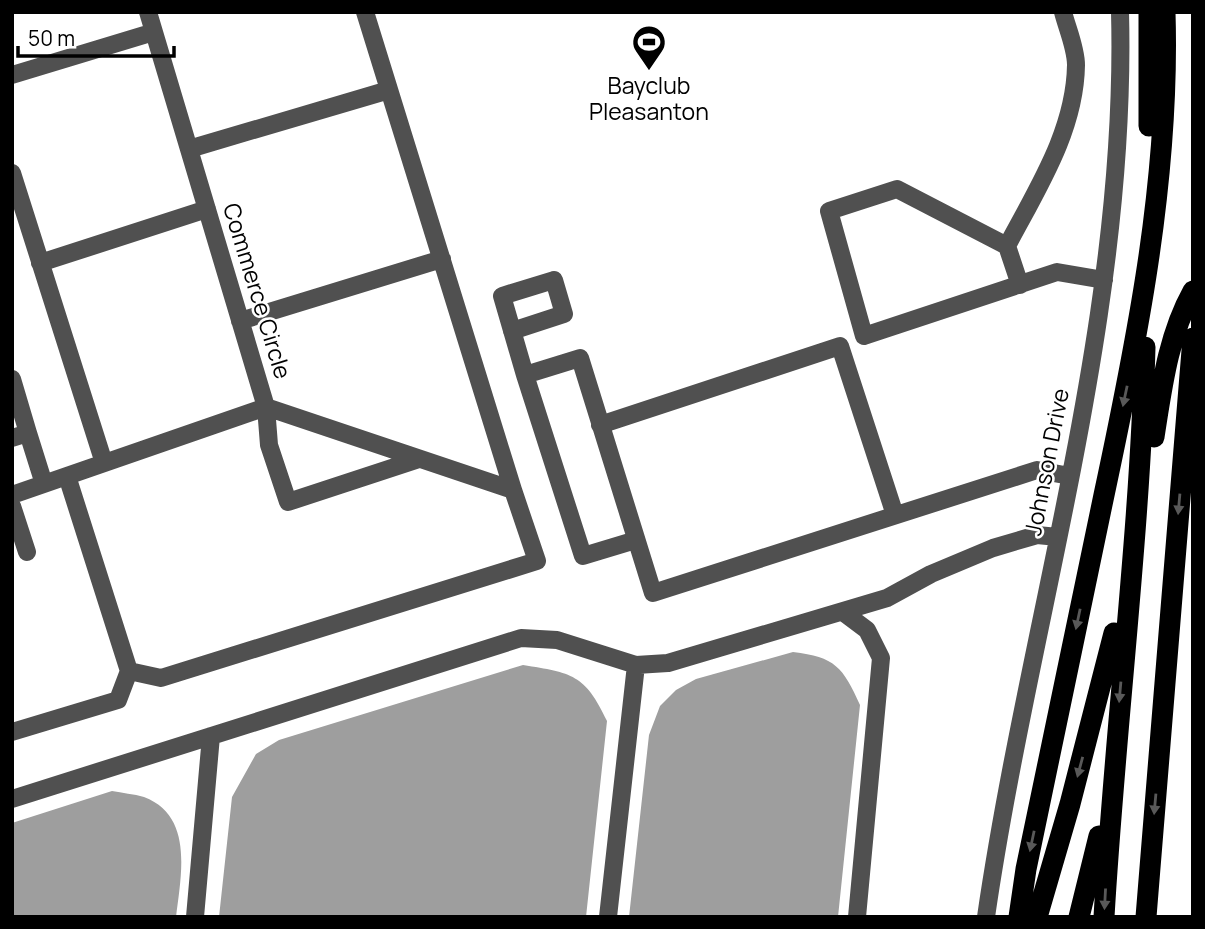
<svg xmlns="http://www.w3.org/2000/svg" width="1205" height="929" font-family="Manrope,sans-serif">
<style>
.water{fill:#9e9e9e}
.lines{fill:none;stroke-linecap:round;stroke-linejoin:round}
.minor{stroke:#505050;stroke-width:18}
.highway{stroke:#000;stroke-width:21}
.oneway{fill:#595959}
.labels{text-anchor:middle;stroke-width:5;stroke-linejoin:round;paint-order:stroke}
.poi-label{font-size:23px;fill:#000;stroke:#fff}
.street-label{font-size:23px;fill:#000;stroke:#fff}
</style>
<rect width="100%" height="100%" fill="#fff"/>
<path class="water" d="M 793,652 C 835,657 843,667 860,705 L 838,917 L 629,917 L 649,735 L 660,706 L 676,690 L 696,679 Z
M 523,665 C 572,673 585,674 607,721 L 586,917 L 219,917 L 232,797 L 256,754 L 279,740 Z
M 112,791 C 122,793 134,794 144,797 C 194,816 181,875 176,917 L 12,917 L 12,823 Z"/>
<g class="lines">
<path class="minor" d="M 365,12 L 513,490
M 12,75 L 154,32
M 189,149 L 389,90
M 12,173 L 104,463
M 1007,246 C 1037,189 1075,131 1076,65 C 1076,48 1067,28 1063,12
M 40,263 L 207,209
M 1020,285 L 1007,246 L 897,189 L 829,211 L 864,336 L 1057,272 L 1104,280
M 240,321 L 442,259
M 512,331 L 564,314 L 554,280 L 502,296 L 525,375
M 12,379 L 28,433 L 12,438
M 600,425 L 840,346 L 895,515
M 28,433 L 44,484
M 12,495 L 266,407 L 148,12
M 12,506 L 27,552
M 636,540 L 583,556 L 525,375 L 580,358 L 653,593 L 1037,470 L 1070,476
M 843,612 L 867,630 L 881,658 L 857,917
M 129,671 L 161,678 L 537,561 L 513,490 L 266,407 L 269,445 L 288,502 L 419,459
M 12,732 L 118,700 L 129,671 L 67,476
M 12,799 L 521,638 L 557,640 L 636,665 L 668,663 L 887,598 L 931,574 L 993,548 L 1037,535 L 1058,537
M 195,917 L 211,736
M 608,917 L 636,665
M 986,917 C 1030,616 1128,319 1120,12"/>
<path class="highway" d="M 1149,12 L 1149,126
M 1154,437 C 1162,386 1168,336 1193,291
M 1019,917 L 1026,869 C 1052,744 1078,620 1104,495 C 1138,336 1170,175 1165,12
M 1037,917 L 1070,804 L 1114,633
M 1079,917 L 1099,836
M 1104,917 C 1115,727 1140,537 1145,347
M 1146,917 L 1193,338"/>
</g>
<defs><path id="oneway-solid" d="M-6-.8H1V-3.2L6.5 0L1 3.2V.8H-6Z" transform="scale(1.75)"/></defs>
<g class="oneway">
<use href="#oneway-solid" transform="translate(1125 396) rotate(102)"/>
<use href="#oneway-solid" transform="translate(1179 504) rotate(95)"/>
<use href="#oneway-solid" transform="translate(1078 619) rotate(102)"/>
<use href="#oneway-solid" transform="translate(1120 692) rotate(95)"/>
<use href="#oneway-solid" transform="translate(1080 767) rotate(105)"/>
<use href="#oneway-solid" transform="translate(1155 804) rotate(95)"/>
<use href="#oneway-solid" transform="translate(1032 841) rotate(102)"/>
<use href="#oneway-solid" transform="translate(1105 899) rotate(93)"/>
</g>
<defs>
<g id="stadium-pin" transform="scale(1.75)"><path d="M0 17L-7.5 6A9.5 9.5 0 1 1 7.5 6Z" fill="#000" stroke="#fff"/><path d="M0-5a6.5 5 0 1 0 0 10a6.5 5 0 1 0 0-10ZM-3.5-1.8h7v3.6h-7Z" fill="#fff"/></g>
</defs>
<g fill-rule="evenodd">
<use href="#stadium-pin" x="649" y="42"/>
</g>
<g class="labels">
<g class="poi-label">
<text x="649" y="94">Bayclub<tspan x="649" dy="26">Pleasanton</tspan></text>
</g>
<g class="street-label">
<text transform="translate(257 291) rotate(73)" y="8">Commerce Circle</text>
<text transform="translate(1047 462) rotate(-79)" y="8">Johnson Drive</text>
</g>
</g>
<rect width="1205" height="929" fill="none" stroke="#000000" stroke-width="28"/>
<path d="M18 46v10h156v-10" fill="none" stroke="#000000" stroke-width="3.5"/>
<text x="28" y="46" font-size="21" fill="#000000" stroke="#ffffff" stroke-width="5" paint-order="stroke">50 m</text>
</svg>
